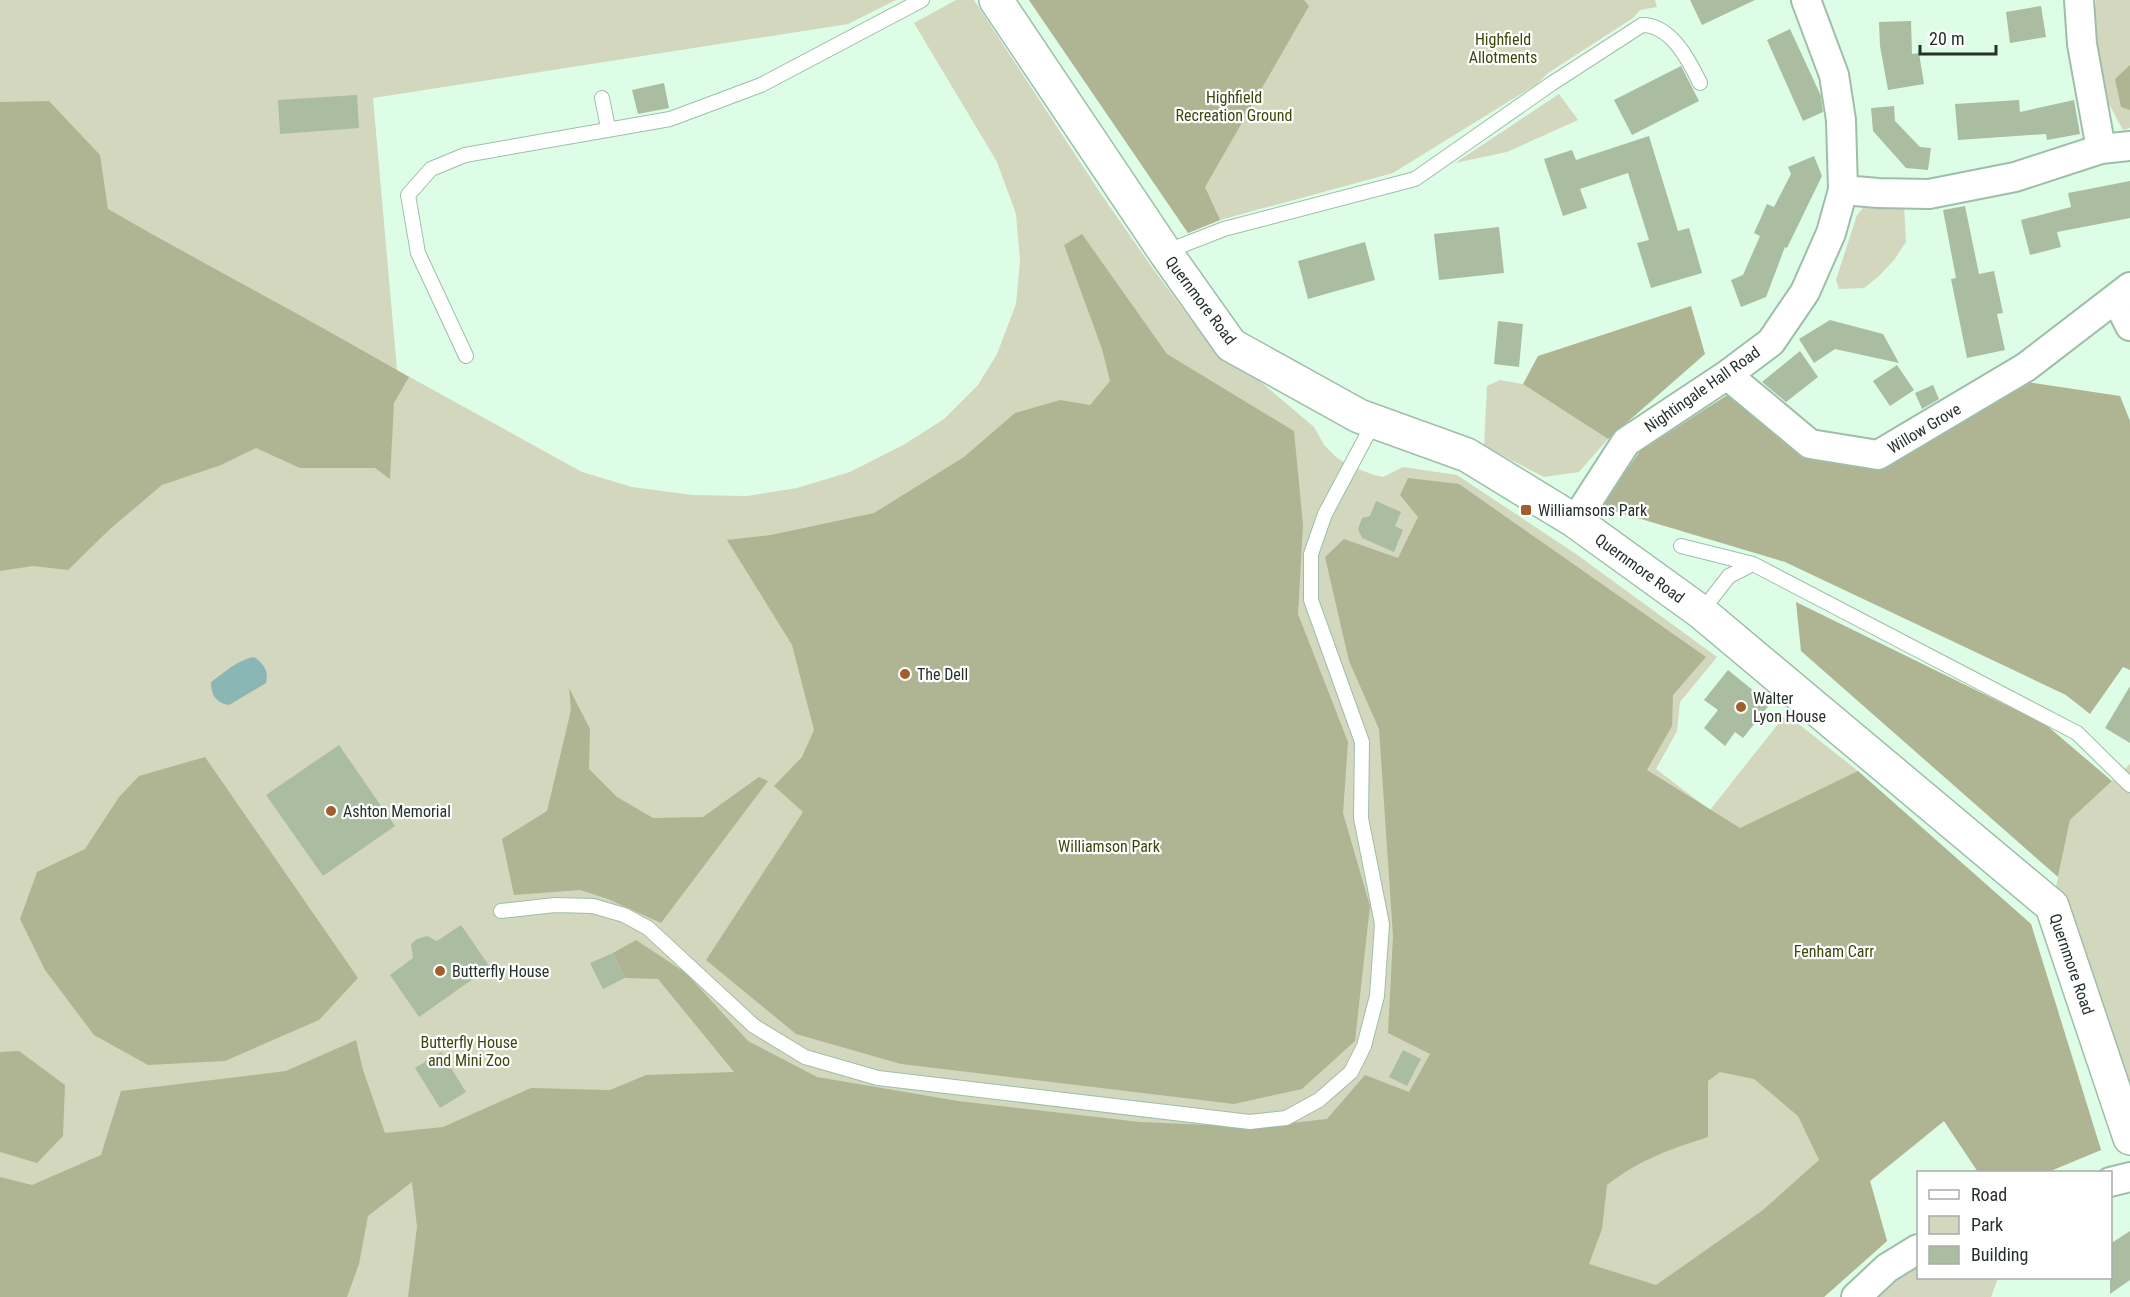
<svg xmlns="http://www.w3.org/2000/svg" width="2130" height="1297" font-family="'Roboto Condensed',sans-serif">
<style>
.green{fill:#d3d7bd}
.forest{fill:#afb593;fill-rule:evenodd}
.water{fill:#8ab6b6}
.building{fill:#aabda1}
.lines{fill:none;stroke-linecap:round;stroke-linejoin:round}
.service-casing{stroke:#9fbea9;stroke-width:16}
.minor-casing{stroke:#9fbea9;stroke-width:32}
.tertiary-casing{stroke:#9fbea9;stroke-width:36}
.service{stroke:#fff;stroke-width:14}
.minor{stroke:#fff;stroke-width:28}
.tertiary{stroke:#fff;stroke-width:33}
.poi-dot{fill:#a15f2d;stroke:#fff;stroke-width:2}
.labels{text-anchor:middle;stroke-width:4.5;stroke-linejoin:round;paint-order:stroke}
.park-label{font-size:16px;fill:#3f450b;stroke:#fff}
.street-label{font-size:16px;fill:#253129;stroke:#fff}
.poi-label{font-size:16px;fill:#253129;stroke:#fff;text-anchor:start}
</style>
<rect width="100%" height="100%" fill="#ddfde7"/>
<path class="green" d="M 0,0 L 896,0 L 848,24 L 373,98 L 397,370 L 582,472 L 632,487 L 692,495 L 747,496 L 797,488 L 850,472 L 905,444 L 944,419 L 978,385 L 997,354 L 1016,304 L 1020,261 L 1016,214 L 997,162 L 914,23 L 956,0 L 974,0 L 1099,191 L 1151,266 L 1197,328 L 1314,427 L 1324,445 L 1336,457 L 1350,466 L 1374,475 L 1383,477 L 1403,467 L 1457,475 L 1576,554 L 1717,657 L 1680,702 L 1677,731 L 1656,769 L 1710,810 L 1786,714 L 1858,771 L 2031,924 L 2101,1150 L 2048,1172 L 1978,1172 L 1944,1121 L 1870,1181 L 1887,1241 L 1824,1297 L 0,1297 Z
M 1029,0 L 1655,0 L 1657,7 L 1640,10 L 1633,18 L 1548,73 L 1537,84 L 1393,173 L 1220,220 L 1188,233 Z
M 2096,0 L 2130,0 L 2130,128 L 2123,130 L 2109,104 L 2099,57 L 2094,18 Z
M 1559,94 L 1578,120 L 1507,152 L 1455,163 Z
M 1904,205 L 1906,242 L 1894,260 L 1878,277 L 1864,288 L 1839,289 L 1836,280 L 1857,215 L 1864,207 Z
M 1500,380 L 1523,384 L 1608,439 L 1579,472 L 1544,477 L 1484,446 L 1487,386 Z
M 2130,764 L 2130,1138 L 2052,906 L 2070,820 Z
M 1918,1260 L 1918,1278 L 1998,1278 L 1991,1297 L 1875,1297 Z"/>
<path class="forest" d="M 1029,0 L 1304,0 L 1309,6 L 1205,187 L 1220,220 L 1188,233 Z
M 2130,65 L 2130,110 L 2121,107 L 2115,79 Z
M 49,101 L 100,155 L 108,209 C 207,266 310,319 409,377 L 394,403 L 390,479 L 375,468 L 300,468 L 256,448 L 221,465 L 162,485 L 110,529 L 68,570 L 33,566 L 0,571 L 0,102 Z
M 1082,234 L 1167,354 L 1294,431 L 1303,525 L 1298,614 L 1348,742 L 1343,813 L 1370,906 L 1355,1041 L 1302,1089 L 1234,1104 L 901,1064 L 796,1034 L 706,960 L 803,812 L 774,786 L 802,757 L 814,730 L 792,645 L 727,540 L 771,535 L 874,513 L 964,457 L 1015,413 L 1060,400 L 1090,405 L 1110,381 L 1102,349 L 1064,245 Z
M 1691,306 L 1705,354 L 1608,439 L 1523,384 L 1538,356 Z
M 2021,381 L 2120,396 L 2130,421 L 2130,670 L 2123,667 L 2090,714 L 2066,695 L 1785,562 L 1601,507 L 1640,451 L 1732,392 L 1876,465 Z
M 1408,478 L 1459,484 L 1706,657 L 1673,695 L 1672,726 L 1647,770 L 1740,828 L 1858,771 L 2031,924 L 2101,1150 L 2048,1172 L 1978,1172 L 1944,1121 L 1870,1181 L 1887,1241 L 1824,1297 L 408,1297 L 417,1227 L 412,1182 L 368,1216 L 359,1264 L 347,1297 L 0,1297 L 0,1177 L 32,1185 L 101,1155 L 121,1091 L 286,1071 L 356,1040 L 363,1070 L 385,1133 L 443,1127 L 531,1088 L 610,1090 L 646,1075 L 734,1072 L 658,979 L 625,978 L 613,953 L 636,940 L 686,973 L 748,1041 L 817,1077 L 958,1101 L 1140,1122 L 1255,1127 L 1327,1119 L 1365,1075 L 1409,1092 L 1430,1054 L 1388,1033 L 1393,936 L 1379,729 L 1349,661 L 1325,557 L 1344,539 L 1398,558 L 1418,517 L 1400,495 ZM 1720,1072 L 1754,1079 L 1798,1116 L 1819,1160 L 1763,1210 L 1656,1285 L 1589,1264 L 1602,1229 L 1607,1185 C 1641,1159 1668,1150 1708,1137 L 1708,1081 Z
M 1796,602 L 2045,724 L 2112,781 L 2070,820 L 2058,877 L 1801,651 Z
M 569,688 L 590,729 L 589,769 L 617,797 L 653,818 L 703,817 L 759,777 L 768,781 L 661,923 L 608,899 L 580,890 L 514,895 L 502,839 L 547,811 L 571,710 Z
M 205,757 L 358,978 L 319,1020 L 225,1061 L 148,1065 L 94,1035 L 45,970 L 20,919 L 37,872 L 85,849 L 119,797 L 139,776 Z
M 19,1051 L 65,1085 L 63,1136 L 37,1163 L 0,1152 L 0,1052 Z"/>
<path class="water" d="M 254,657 C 264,664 269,671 266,683 L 229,705 C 216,703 211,695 211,682 C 224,673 237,660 254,657 Z"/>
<path class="building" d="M 1690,0 L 1755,0 L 1702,25 Z
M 2041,6 L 2046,37 L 2010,43 L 2006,12 Z
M 1911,21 L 1912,54 L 1919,53 L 1924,84 L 1888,90 L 1880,46 L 1879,22 Z
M 1790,29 L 1821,96 L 1823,112 L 1803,121 L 1767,40 Z
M 1681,66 L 1699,101 L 1632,135 L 1614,100 Z
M 664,83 L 669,108 L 638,114 L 632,90 Z
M 357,95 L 359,128 L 280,134 L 278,100 Z
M 2019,100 L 2020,112 L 2074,100 L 2080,134 L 2047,140 L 2046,134 L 1958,140 L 1955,104 Z
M 1894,106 L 1895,121 L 1920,147 L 1931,148 L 1928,170 L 1906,168 L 1873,131 L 1871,108 Z
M 1649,136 L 1678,231 L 1689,228 L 1702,273 L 1651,288 L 1637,243 L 1649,240 L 1628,173 L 1580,189 L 1587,208 L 1563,216 L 1544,159 L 1572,150 L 1576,160 Z
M 1814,156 L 1822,176 L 1787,248 L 1785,247 L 1766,297 L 1741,307 L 1731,280 L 1743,275 L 1760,236 L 1754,233 L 1767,204 L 1774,207 L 1791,174 L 1788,167 Z
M 2130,181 L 2130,218 L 2057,232 L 2061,247 L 2030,255 L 2021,220 L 2071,207 L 2068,193 Z
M 1965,206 L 1979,274 L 1994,271 L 2003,313 L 1997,314 L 2005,350 L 1967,358 L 1951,279 L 1956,278 L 1943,210 Z
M 1499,227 L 1504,273 L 1439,280 L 1434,234 Z
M 1365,242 L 1375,280 L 1308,299 L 1298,261 Z
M 1830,320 L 1883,334 L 1899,363 L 1835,349 L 1814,363 L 1799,339 Z
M 1498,321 L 1523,324 L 1519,367 L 1494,364 Z
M 1800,351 L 1818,377 L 1786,402 L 1762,382 Z
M 1897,365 L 1914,390 L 1890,406 L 1873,381 Z
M 1933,385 L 1939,399 L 1922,409 L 1915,393 Z
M 1376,501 L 1401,512 L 1395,526 L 1403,530 L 1394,552 L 1362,538 L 1358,529 L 1362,518 L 1370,516 Z
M 1728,670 L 1770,704 L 1743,738 L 1735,732 L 1725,746 L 1704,728 L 1718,710 L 1704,700 Z
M 2130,686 L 2130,743 L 2105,728 Z
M 339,745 L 395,826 L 323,876 L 266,795 Z
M 461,925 L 490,967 L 419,1017 L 390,975 L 413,958 L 411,944 L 417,939 L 427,936 L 437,941 Z
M 613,953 L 625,978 L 603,989 L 590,963 Z
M 1403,1050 L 1421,1059 L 1407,1086 L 1389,1077 Z
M 441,1052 L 466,1092 L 440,1108 L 415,1068 Z
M 2130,1231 L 2130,1280 L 2110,1294 L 2110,1244 Z"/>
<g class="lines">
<g class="service-casing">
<path id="service" d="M 602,98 L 608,128
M 1165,252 L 1224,229 L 1415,179 L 1551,84 L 1642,25 C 1671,25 1689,60 1700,83
M 466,356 L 418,253 L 408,195 L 431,169 L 465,155 L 670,119 L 761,85 L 922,0
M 1681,546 L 1753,564 L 2077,733 L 2130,785
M 1701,612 L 1729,576 L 1753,564
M 501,911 L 555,905 L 593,906 L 624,915 L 648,928 L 754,1026 L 805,1057 L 878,1078 L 1250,1122 L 1286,1118 L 1319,1100 L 1351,1072 L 1364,1046 L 1377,996 L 1382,924 L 1361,818 L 1362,742 L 1311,600 L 1311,554 L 1325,514 L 1374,422"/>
</g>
<g class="minor-casing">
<path id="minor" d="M 1806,0 L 1834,75 L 1841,120 L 1843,190
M 2079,0 L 2082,44 L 2101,149
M 2116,298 L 2130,326
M 1727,375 L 1810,444 L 1878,455 L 2026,367 L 2130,287
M 1575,521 L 1626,442 L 1727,375 L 1771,342 L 1805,292 L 1831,233 L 1843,190 L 1878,193 L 1929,194 L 2015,177 L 2101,149 L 2130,146
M 2110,1182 L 2130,1177
M 1856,1297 L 1887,1268 L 1918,1249"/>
</g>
<g class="tertiary-casing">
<path id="tertiary" d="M 996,0 L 1165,252 L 1231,345 L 1359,416 L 1467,455 L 1575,521 L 1701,612 L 2052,906 L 2130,1138"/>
</g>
<use href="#service" class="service"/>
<use href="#minor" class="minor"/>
<use href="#tertiary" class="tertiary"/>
</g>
<g class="poi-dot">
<rect x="1520" y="504" width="12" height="12" rx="3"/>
<circle cx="905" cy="674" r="6"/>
<circle cx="1741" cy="707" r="6"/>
<circle cx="331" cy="811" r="6"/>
<circle cx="440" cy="971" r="6"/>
</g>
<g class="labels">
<g class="park-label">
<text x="1503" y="45">Highfield<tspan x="1503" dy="18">Allotments</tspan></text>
<text x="1234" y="103">Highfield<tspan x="1234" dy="18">Recreation Ground</tspan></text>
<text x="1109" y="852">Williamson Park</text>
<text x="1834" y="957">Fenham Carr</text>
<text x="469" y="1048">Butterfly House<tspan x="469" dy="18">and Mini Zoo</tspan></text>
</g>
<g class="street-label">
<text transform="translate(1201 300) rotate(53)" y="6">Quernmore Road</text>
<text transform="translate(1702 389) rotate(-35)" y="6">Nightingale Hall Road</text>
<text transform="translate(1924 428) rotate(-31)" y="6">Willow Grove</text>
<text transform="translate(1640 568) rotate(36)" y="6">Quernmore Road</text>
<text transform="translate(2072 964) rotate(71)" y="6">Quernmore Road</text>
</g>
<g class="poi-label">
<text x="1538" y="516">Williamsons Park</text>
<text x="917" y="680">The Dell</text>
<text x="1753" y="704">Walter<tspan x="1753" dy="18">Lyon House</tspan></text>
<text x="343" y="817">Ashton Memorial</text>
<text x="452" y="977">Butterfly House</text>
</g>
</g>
<rect x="1917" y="1171" width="195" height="108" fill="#ffffff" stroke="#a8ada9" stroke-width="1.5"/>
<rect x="1929" y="1190" width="30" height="9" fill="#ffffff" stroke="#a8ada9" stroke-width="1.5"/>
<text x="1971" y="1201" font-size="18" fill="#253129">Road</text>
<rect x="1929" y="1216" width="30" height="18" fill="#d3d7bd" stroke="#a8ada9" stroke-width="1.5"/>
<text x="1971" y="1231" font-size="18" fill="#253129">Park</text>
<rect x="1929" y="1246" width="30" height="18" fill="#aabda1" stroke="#a8ada9" stroke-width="1.5"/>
<text x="1971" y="1261" font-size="18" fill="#253129">Building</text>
<path d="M1920 45v9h76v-9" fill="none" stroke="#253129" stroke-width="3"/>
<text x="1929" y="45" font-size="18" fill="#253129" stroke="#ffffff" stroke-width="4.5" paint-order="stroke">20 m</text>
</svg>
